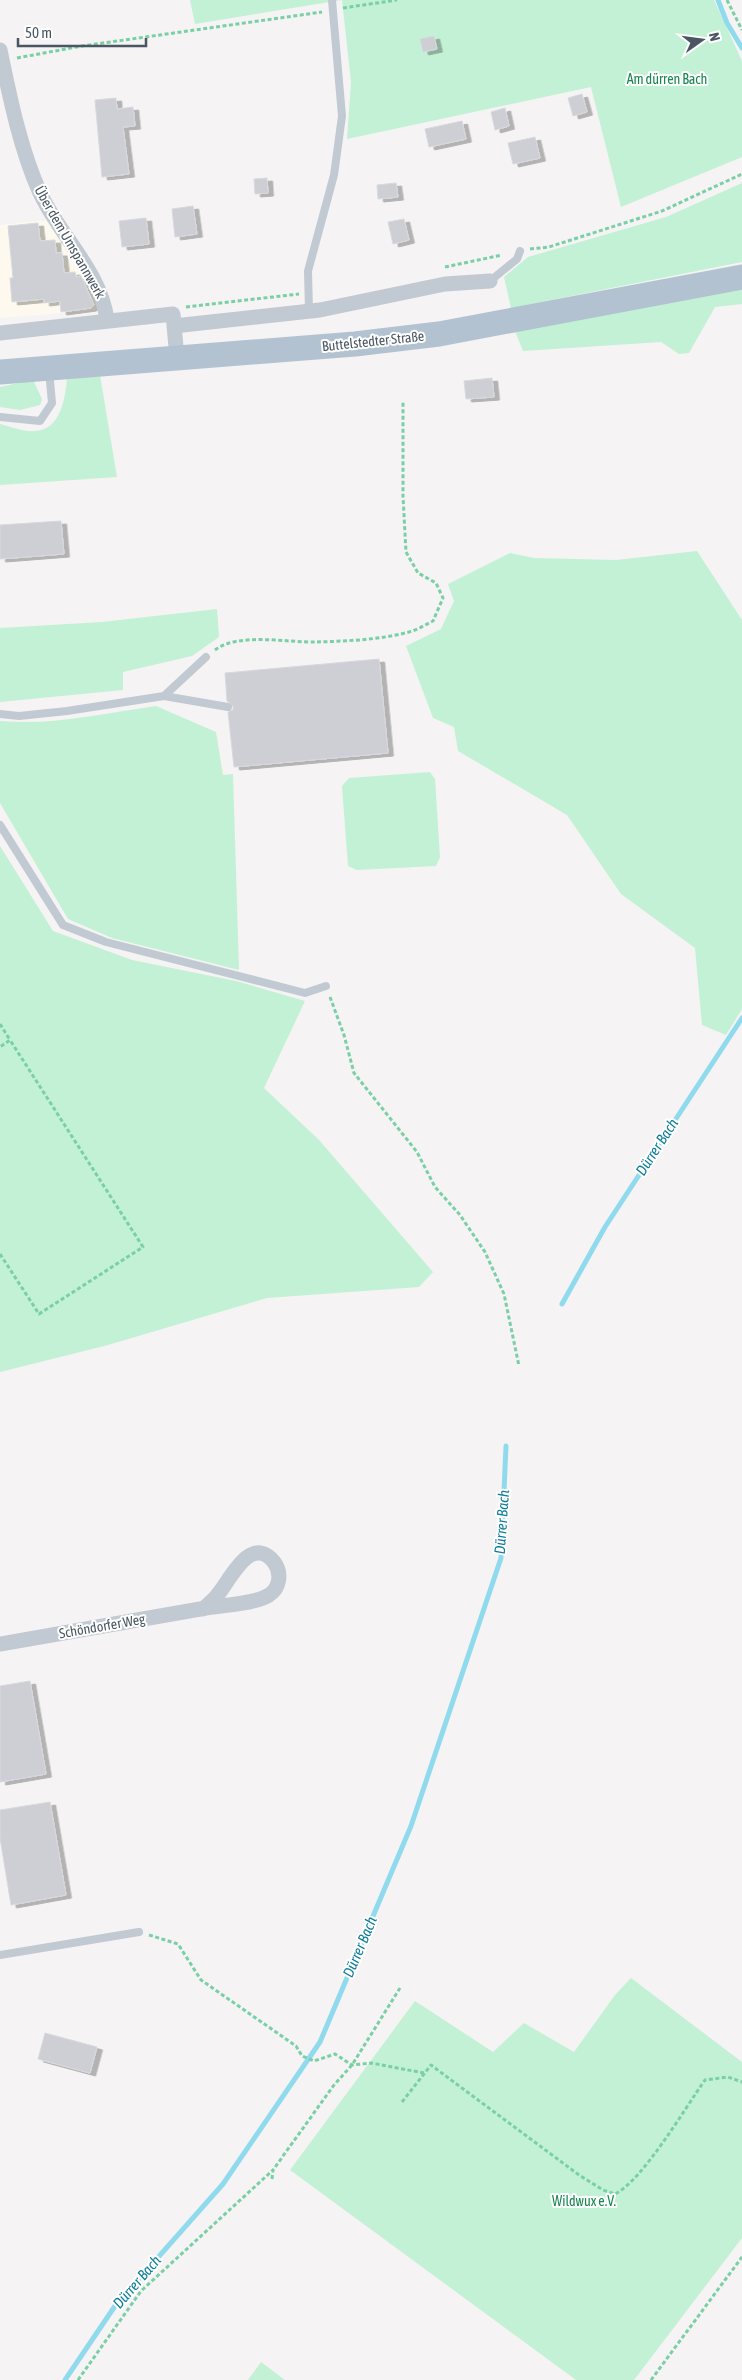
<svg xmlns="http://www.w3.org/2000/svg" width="742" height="2380" font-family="'Asap Condensed',sans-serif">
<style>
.commercial{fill:#fdf9ef}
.green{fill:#c3f1d5}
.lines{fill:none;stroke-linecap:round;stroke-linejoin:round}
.stream{stroke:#90daee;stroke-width:5}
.building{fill:#cdcfd5;stroke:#d7d9de;filter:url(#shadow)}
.path{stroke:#7ad0a6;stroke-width:3;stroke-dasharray:4 2.5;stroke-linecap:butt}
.lane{stroke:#c1cad2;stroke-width:8}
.street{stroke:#c1cad2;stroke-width:15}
.primary{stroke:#b3c2d1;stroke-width:25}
.labels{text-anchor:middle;stroke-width:4;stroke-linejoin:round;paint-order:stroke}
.park-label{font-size:14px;fill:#17864f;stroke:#fff}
.street-label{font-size:14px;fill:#4a5661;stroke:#fff}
.water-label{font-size:15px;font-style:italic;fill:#0c7c9b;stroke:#fff}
</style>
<defs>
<filter id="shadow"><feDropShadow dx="5.5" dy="3" stdDeviation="0" flood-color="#0004"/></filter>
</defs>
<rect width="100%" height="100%" fill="#f5f3f3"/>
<path class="commercial" d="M 48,220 L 86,273 L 100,310 L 0,318 L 0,225 Z"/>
<path class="green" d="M 190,0 L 342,0 L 195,24 Z
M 342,0 L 714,0 L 742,61 L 742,157 L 621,207 L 591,87 L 347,139 L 351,82 Z
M 742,183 L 742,262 L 511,308 L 504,277 L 528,257 L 666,217 Z
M 742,287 L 742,304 L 715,307 L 689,353 L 679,354 L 661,342 L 523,351 L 515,331 Z
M 100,375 L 117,477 L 0,485 L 0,424 C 11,427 24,432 35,431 C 61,430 65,398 67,379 Z
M 27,381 L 34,382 L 42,399 L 40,405 L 20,410 L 0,407 L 0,387 Z
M 697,551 L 742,620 L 742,1009 L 726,1035 L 702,1025 L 695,948 L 621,894 L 567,815 L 458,751 L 454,727 L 433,718 L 406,646 L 441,629 L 454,601 L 448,584 L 510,553 L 534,558 L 616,560 Z
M 217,609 L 219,637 L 192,656 L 123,672 L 123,690 L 0,702 L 0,628 L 102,622 Z
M 156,706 L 216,732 L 223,775 L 233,774 L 239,970 L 112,938 L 68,919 L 0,803 L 0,721 C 51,726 105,713 156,706 Z
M 430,772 L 435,779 L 440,857 L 436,866 L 357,870 L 348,866 L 342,786 L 349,778 Z
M 0,846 L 53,931 L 132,960 L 236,981 L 305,1001 L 264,1088 L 319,1140 L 433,1272 L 419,1287 L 267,1298 L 108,1345 L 0,1372 Z
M 631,1978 L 742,2062 L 742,2238 L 634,2380 L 576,2380 L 290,2170 L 415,2001 L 493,2052 L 524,2023 L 574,2052 L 615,1995 Z
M 261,2362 L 285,2380 L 248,2380 Z"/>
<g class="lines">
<path class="stream" d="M 718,0 L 727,23 L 742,48
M 562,1304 L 605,1227 L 742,1018
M 65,2380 L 115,2306 L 223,2184 L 320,2042 L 411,1826 L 501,1558 L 506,1446"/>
</g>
<path class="building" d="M 434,36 L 437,49 L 423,52 L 420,39 Z
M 582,94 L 587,112 L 573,116 L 568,98 Z
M 116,98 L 117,109 L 133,107 L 135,126 L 123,127 L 129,174 L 102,177 L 95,100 Z
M 505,108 L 509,126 L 495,130 L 491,112 Z
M 462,121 L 466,139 L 429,147 L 425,129 Z
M 535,137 L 540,158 L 513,164 L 508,143 Z
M 267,178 L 268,193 L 255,194 L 254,179 Z
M 396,183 L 398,197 L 378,199 L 377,185 Z
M 193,206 L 197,234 L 175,237 L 172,209 Z
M 146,218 L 149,244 L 122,247 L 119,221 Z
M 404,219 L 409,240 L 393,244 L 388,222 Z
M 38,223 L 40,241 L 55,240 L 56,253 L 62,253 L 64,273 L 75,272 L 76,277 L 81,276 L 94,305 L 91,308 L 61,312 L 60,301 L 44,303 L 44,299 L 12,302 L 10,278 L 13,278 L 8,226 Z
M 492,378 L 494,397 L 466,399 L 464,381 Z
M 61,521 L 64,554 L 0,559 L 0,525 Z
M 379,659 L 388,753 L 234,767 L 228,712 L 233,710 L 233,706 L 227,701 L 225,673 Z
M 30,1681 L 46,1774 L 0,1782 L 0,1686 Z
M 50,1802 L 66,1895 L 11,1905 L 0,1838 L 0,1810 Z
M 45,2033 L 97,2047 L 90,2073 L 38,2059 Z"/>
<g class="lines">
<path class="path" d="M 727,0 L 742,30
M 343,8 L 397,0
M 17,58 L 82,46 L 322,12
M 530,249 L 549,247 L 662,211 L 742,174
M 445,267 L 502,255
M 186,307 L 299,294
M 215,650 C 238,632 289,643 317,642 C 347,641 379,640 409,632 C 417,630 425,625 433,621 L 443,598 L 436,583 L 418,573 L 406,552 L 403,496 L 403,402
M 330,997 L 344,1035 L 354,1073 L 417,1152 L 435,1187 L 460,1215 L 485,1252 L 504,1294 L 519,1366
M 0,1024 L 10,1040 L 0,1047
M 0,1254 L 39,1314 L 143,1247 L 10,1040
M 149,1935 L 178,1944 L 201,1980 L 296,2046 L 302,2056 L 314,2061 L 335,2054 L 352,2065 L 371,2063 L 424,2073
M 402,2102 L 431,2065 L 579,2175 L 603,2190 L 615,2194 C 643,2180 685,2108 705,2080 L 728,2077 L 742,2082
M 272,2179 L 273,2170 L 334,2085 L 352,2065 L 400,1988
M 78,2380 L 141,2291 L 273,2170
M 651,2380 L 742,2257"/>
<path class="lane" d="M 490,281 L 517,259 L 520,251
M 309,311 L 308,271 L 334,175 L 342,116 L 332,0
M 0,417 L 40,421 L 52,403 L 49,370
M 164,696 L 228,707
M 0,714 L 19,716 L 67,711 L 164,696 L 206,657
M 0,825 L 63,925 L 106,942 L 305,993 L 326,986
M 0,1955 L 139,1932"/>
<path class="street" d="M 0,50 C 10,98 20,148 40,193 C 60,236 101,272 107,320
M 174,326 L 320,310 L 445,284 L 490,281
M 0,333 L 173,314 L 177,358
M 0,1644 C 69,1632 137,1620 206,1608 C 222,1605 256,1604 269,1595 C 280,1588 282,1573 274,1562 C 251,1534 231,1578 219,1593 C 215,1599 209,1604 203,1609"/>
<path class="primary" d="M 0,372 L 355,344 L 439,334 L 742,277"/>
</g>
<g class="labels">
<g class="park-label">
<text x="667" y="84">Am dürren Bach</text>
<text x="584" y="2206">Wildwux e.V.</text>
</g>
<g class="street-label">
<text transform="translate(70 242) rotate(60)" y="5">Über dem Umspannwerk</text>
<text transform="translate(373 341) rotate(-6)" y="5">Buttelstedter Straße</text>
<text transform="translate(102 1626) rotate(-10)" y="5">Schöndorfer Weg</text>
</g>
<g class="water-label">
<text transform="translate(657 1147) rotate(-57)" y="5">Dürrer Bach</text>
<text transform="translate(502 1522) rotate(-86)" y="5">Dürrer Bach</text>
<text transform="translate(360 1947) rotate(-67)" y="5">Dürrer Bach</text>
<text transform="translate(137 2282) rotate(-49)" y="5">Dürrer Bach</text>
</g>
</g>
<g transform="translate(702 40) rotate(76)" stroke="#ffffff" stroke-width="4" paint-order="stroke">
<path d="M0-4L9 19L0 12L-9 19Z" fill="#4a5661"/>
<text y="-8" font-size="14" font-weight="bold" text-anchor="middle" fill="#4a5661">N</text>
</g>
<path d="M18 38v8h128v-8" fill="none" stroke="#4a5661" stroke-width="2.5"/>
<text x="25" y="38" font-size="15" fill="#4a5661" stroke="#ffffff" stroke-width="4" paint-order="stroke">50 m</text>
</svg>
